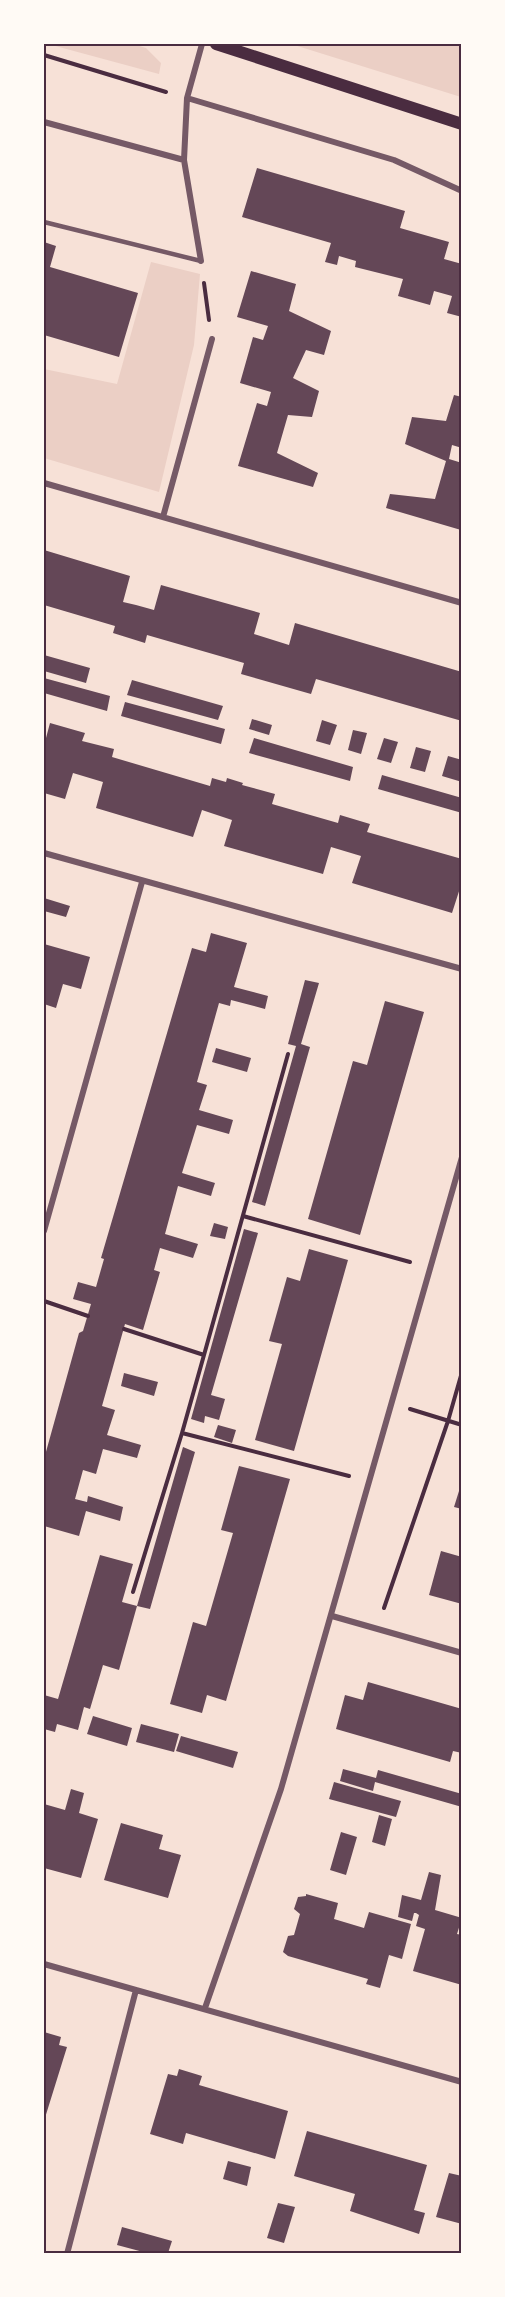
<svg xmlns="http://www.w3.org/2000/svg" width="505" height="2297" font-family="Ubuntu,sans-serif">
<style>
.green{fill:#ebcfc5}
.building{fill:#644757}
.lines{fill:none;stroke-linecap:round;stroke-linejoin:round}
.path{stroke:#4a2c40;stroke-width:4}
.service{stroke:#755966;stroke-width:4.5}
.minor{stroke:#755966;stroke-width:6}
.secondary{stroke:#4a2c40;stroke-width:12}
.neatline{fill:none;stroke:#4a2c40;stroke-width:2}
</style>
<rect width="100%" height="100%" fill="#f7e1d7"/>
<path class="green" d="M 48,44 L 133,44 L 146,48 L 161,63 L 159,74 Z
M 291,44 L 461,44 L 461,97 Z
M 151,262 L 200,274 L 194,345 L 159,492 L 44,458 L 44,369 L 117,384 Z"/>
<path class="building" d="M 257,168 L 405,211 L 400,228 L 449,242 L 444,259 L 462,264 L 462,317 L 447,313 L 452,296 L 434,291 L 430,305 L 398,296 L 403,279 L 355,267 L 356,261 L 339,256 L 337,265 L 325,262 L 331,243 L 242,217 Z
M 44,242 L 56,246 L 50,267 L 138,293 L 119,357 L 44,335 Z
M 251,271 L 296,284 L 289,311 L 331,331 L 324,355 L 306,350 L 293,378 L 319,391 L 312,417 L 288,415 L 277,453 L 318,473 L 313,487 L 238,466 L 257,403 L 267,406 L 271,392 L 240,383 L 253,337 L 263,340 L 268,326 L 237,317 Z
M 454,395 L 462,397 L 462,448 L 452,445 L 449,459 L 462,463 L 461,530 L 386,508 L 390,494 L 435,499 L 446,461 L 405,444 L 412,417 L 446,421 Z
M 44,550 L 130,576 L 123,602 L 136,605 L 154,610 L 161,585 L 260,613 L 254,634 L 289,645 L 295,623 L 462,672 L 462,721 L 316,679 L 311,694 L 241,674 L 244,663 L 147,635 L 145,643 L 113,633 L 115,626 L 44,605 Z
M 44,655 L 90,668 L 86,683 L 44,671 Z
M 44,678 L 110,696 L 107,711 L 44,693 Z
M 132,680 L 223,706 L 218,720 L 127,695 Z
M 125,702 L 225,729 L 221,744 L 121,716 Z
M 252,719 L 272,725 L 269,735 L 249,729 Z
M 322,720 L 337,725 L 330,745 L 316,741 Z
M 50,723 L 85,733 L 82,741 L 114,749 L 112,757 L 210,786 L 212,778 L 226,782 L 227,778 L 243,783 L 242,785 L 275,794 L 272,804 L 338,823 L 340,815 L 370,824 L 367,832 L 462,859 L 462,882 L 452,913 L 352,883 L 361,856 L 331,847 L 323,874 L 224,846 L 232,820 L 202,810 L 193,837 L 96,808 L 103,782 L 73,773 L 65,799 L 44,793 L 44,737 L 46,738 Z
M 353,730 L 367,733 L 361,754 L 348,750 Z
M 254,738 L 353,767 L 350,781 L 249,753 Z
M 384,738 L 398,742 L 391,763 L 377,759 Z
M 416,747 L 431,751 L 425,772 L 410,768 Z
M 448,756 L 462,760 L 462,782 L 442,776 Z
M 382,775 L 462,798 L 462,813 L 378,789 Z
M 44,898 L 70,906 L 66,917 L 44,911 Z
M 211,933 L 247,943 L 234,987 L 268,996 L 265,1009 L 231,1000 L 230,1006 L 219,1003 L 197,1082 L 207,1085 L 199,1110 L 233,1120 L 229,1134 L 197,1125 L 182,1173 L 215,1183 L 213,1189 L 211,1196 L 178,1186 L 165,1234 L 198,1244 L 193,1258 L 160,1248 L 154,1270 L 160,1272 L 143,1330 L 125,1324 L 102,1406 L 115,1410 L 107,1435 L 141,1445 L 137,1458 L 103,1449 L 96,1474 L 83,1470 L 75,1499 L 87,1502 L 88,1496 L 123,1507 L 120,1521 L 86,1511 L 79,1536 L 44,1526 L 44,1459 L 79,1333 L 83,1331 L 91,1304 L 73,1299 L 78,1282 L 96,1287 L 104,1259 L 101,1258 L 192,948 L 206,952 Z
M 44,944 L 90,957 L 81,989 L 63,984 L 56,1008 L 44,1004 Z
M 305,980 L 319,983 L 301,1044 L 310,1047 L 265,1206 L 252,1202 L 296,1046 L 288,1044 Z
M 385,1001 L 424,1012 L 360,1235 L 308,1219 L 353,1061 L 367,1065 Z
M 216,1048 L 251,1058 L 247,1072 L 212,1062 Z
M 214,1223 L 228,1227 L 225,1239 L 210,1236 Z
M 244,1229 L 258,1233 L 211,1395 L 225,1399 L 219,1420 L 205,1416 L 204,1423 L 191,1419 Z
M 309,1249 L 348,1260 L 294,1451 L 255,1440 L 282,1344 L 269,1341 L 287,1277 L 300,1281 Z
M 124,1373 L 158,1382 L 154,1396 L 121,1386 Z
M 218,1425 L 236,1430 L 232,1443 L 214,1437 Z
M 183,1447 L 195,1452 L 150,1609 L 137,1606 Z
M 239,1466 L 290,1479 L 226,1701 L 207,1695 L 202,1713 L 170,1704 L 193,1622 L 206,1626 L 233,1533 L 221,1530 Z
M 459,1491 L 462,1492 L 462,1509 L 454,1507 Z
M 441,1551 L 462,1557 L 462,1604 L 429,1595 Z
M 100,1555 L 133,1564 L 122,1602 L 137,1606 L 119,1670 L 103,1665 L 90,1709 L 84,1707 L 78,1730 L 57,1724 L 55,1732 L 44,1729 L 44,1695 L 58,1699 Z
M 368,1682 L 462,1709 L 462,1753 L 453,1751 L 450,1762 L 336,1729 L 345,1695 L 363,1700 Z
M 93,1716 L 132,1728 L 127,1746 L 87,1734 Z
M 141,1724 L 179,1734 L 174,1752 L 136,1742 Z
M 181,1736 L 238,1752 L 233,1768 L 176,1751 Z
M 343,1769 L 376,1778 L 378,1770 L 462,1794 L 462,1807 L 375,1782 L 373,1791 L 340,1781 Z
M 334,1782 L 401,1801 L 396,1817 L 329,1799 Z
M 71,1789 L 84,1793 L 79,1813 L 98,1819 L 81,1878 L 44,1868 L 44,1804 L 65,1810 Z
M 379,1815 L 392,1819 L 385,1846 L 372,1842 Z
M 121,1823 L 163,1835 L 159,1849 L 181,1855 L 168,1898 L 104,1880 Z
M 341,1832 L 357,1837 L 346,1875 L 330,1870 Z
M 429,1872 L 441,1875 L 435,1910 L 462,1918 L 457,1934 L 462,1935 L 462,1985 L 413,1971 L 425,1929 L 416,1926 L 419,1915 L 416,1913 L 414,1913 L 412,1921 L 398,1917 L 402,1895 L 421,1900 Z
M 306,1894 L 338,1903 L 334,1919 L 364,1928 L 369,1912 L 411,1924 L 402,1959 L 389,1955 L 380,1988 L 366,1984 L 368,1979 L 288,1956 L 283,1952 L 288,1936 L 294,1935 L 300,1914 L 294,1909 L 298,1897 L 306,1896 Z
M 44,2032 L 61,2037 L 59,2045 L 67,2047 L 44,2121 Z
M 179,2069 L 202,2076 L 199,2085 L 288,2111 L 275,2159 L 186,2133 L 183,2144 L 150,2134 L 168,2074 L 177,2076 Z
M 307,2131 L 427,2165 L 414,2210 L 425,2213 L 419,2234 L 350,2211 L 355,2194 L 294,2176 Z
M 228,2161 L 251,2167 L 247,2186 L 223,2179 Z
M 449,2173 L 462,2176 L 462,2224 L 436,2217 Z
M 278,2203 L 295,2207 L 284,2243 L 267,2238 Z
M 122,2227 L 172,2241 L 168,2253 L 147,2253 L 117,2245 Z"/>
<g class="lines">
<path class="path" d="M 44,55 L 166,92
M 204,283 L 209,320
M 243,1216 L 410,1262
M 44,1301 L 88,1316
M 124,1329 L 204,1355 L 182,1433 L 349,1476
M 204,1355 L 288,1054
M 410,1409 L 462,1425
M 133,1592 L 182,1433
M 384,1608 L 448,1421 L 462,1372"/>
<path class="service" d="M 44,222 L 201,261"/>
<path class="minor" d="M 187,98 L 394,160 L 462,191
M 44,122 L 184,160
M 201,261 L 184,160 L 187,98 L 202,44
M 44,483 L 462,603
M 163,517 L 212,339
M 44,853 L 462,969
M 44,1231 L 142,882
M 332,1616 L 462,1653
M 44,1964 L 462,2082
M 205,2008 L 281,1789 L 462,1157
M 67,2254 L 136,1990"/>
<path class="secondary" d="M 216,44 L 462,124"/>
</g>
<rect width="505" height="2297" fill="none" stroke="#fffaf5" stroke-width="90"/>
<rect x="45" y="45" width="415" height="2207" class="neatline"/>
</svg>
